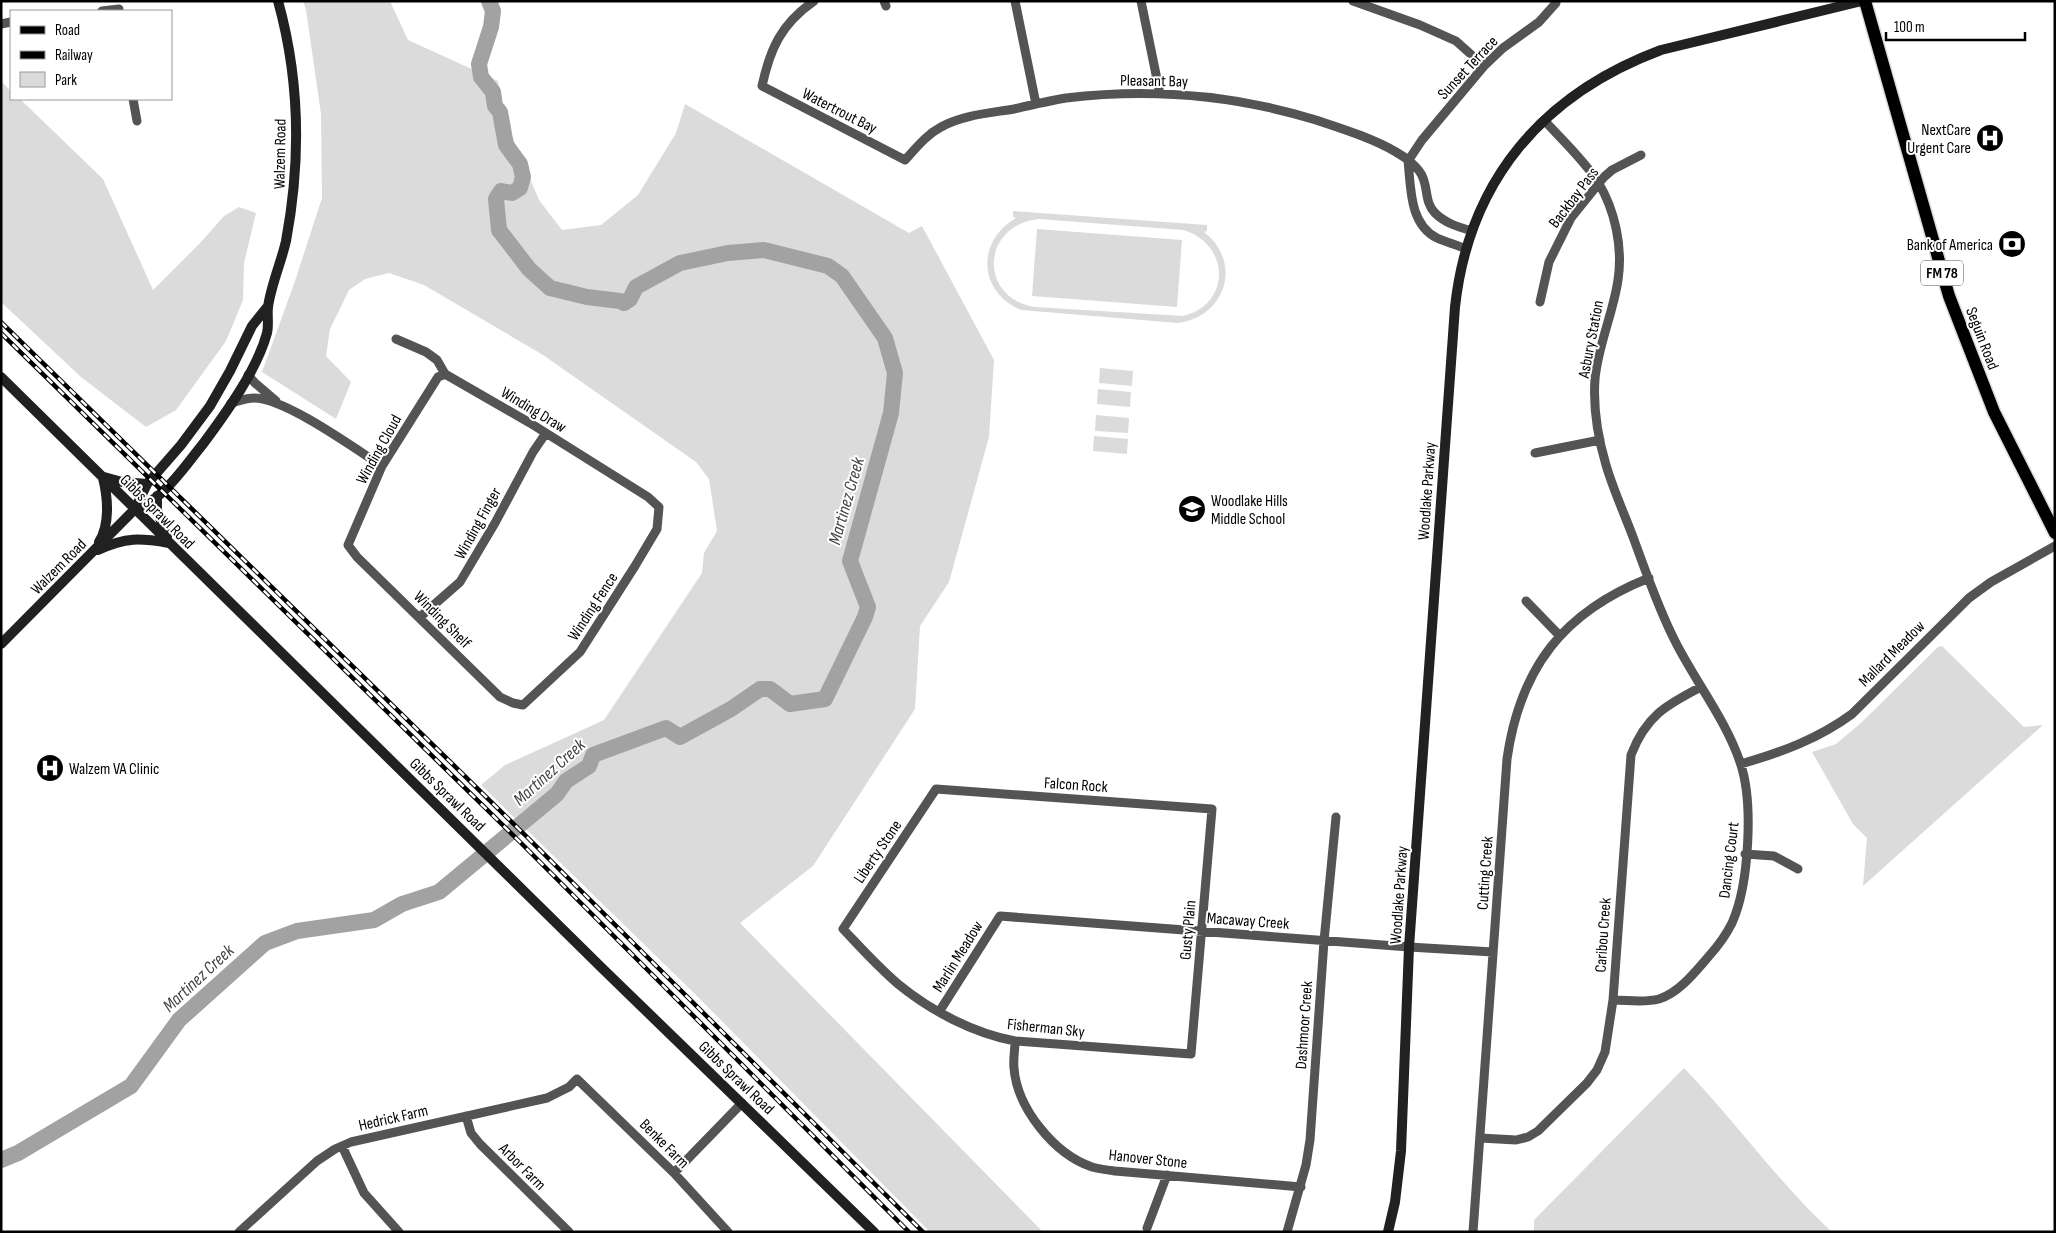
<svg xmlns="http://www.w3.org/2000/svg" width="2056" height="1233" font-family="'Sofia Sans Condensed',sans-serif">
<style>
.green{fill:#dbdbdb;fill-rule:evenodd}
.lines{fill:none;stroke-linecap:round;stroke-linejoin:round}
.river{stroke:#a2a2a2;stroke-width:16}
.primary-casing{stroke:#dbdbdb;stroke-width:15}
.street{stroke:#545454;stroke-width:9}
.secondary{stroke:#212121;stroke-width:10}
.primary{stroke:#000;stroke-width:12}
.rail-casing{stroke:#000;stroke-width:4.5}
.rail{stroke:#fff;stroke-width:2.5;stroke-dasharray:8;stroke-linecap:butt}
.labels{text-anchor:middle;stroke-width:4;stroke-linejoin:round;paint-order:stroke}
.shield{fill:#fff;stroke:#4c4c4c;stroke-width:1}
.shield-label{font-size:15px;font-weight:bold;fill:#000}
.street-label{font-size:16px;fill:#000;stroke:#fff}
.poi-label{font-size:16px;fill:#000;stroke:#fff;text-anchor:end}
.water-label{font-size:18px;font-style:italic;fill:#434343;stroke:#fff}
</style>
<rect width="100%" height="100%" fill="#fff"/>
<path class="green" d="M 303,1 L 390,1 L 408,40 L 498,81 L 506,122 L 539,200 L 562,230 L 601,225 L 638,195 L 676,133 L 685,104 L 909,233 L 922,226 L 994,360 L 989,437 L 949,582 L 920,626 L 915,709 L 813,866 L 740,923 L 1043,1232 L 930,1232 L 697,996 L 481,785 L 505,765 L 604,720 L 702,573 L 704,553 L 717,531 L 709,479 L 696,462 L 543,355 L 424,285 L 389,273 L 365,279 L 349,290 L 330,329 L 326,356 L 351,382 L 336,419 L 262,372 L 294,284 L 322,198 L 321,114 L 306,10 Z
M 1,81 L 11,91 L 11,99 L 20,99 L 103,179 L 153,290 L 201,242 L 224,216 L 239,207 L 256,213 L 244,263 L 243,300 L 226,341 L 176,410 L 146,427 L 81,377 L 1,302 Z
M 1013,211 L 1207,225 L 1207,231 L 1204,232 C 1243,262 1226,317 1178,323 L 1021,310 C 978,292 976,241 1016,218 L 1013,217 ZM 1039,219 L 1183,230 C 1217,239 1233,280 1204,306 C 1198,311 1190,314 1183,316 L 1035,307 C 978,298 981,225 1039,219 Z
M 1037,229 L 1182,240 L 1177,307 L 1032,296 Z
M 1100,368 L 1133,371 L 1132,386 L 1099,383 Z
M 1098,389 L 1131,392 L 1130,407 L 1097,404 Z
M 1096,415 L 1129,418 L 1128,433 L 1095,431 Z
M 1094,436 L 1128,439 L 1127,454 L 1093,451 Z
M 1942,646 L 2024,727 L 2043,725 L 1863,886 L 1867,838 L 1853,824 L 1812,752 L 1836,744 L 1862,722 L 1938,647 Z
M 1684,1068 C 1735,1121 1778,1182 1832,1232 L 1534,1232 L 1534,1220 Z"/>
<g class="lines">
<path class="river" d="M 1,1160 L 18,1153 L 131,1086 L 179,1020 L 265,943 L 297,931 L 374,920 L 402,904 L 439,892 L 557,794 L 566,781 L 589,766 L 593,755 L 666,728 L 680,737 L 731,709 L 760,689 L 770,689 L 790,704 L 825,699 L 865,617 L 868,607 L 850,561 L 891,413 L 895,373 L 885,338 L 842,276 L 828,266 L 764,250 L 728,253 L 680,263 L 636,287 L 630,299 L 624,303 L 620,301 L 587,297 L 550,288 L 529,269 L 499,230 L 496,199 L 501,191 L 512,193 L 520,188 L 523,177 L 520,164 L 506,145 L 500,112 L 495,106 L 493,92 L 481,77 L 479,64 L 491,27 L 493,11 L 489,1"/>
<g class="primary-casing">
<path id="primary" d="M 1865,1 L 1949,296 L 1994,412 L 2055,533"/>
</g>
<path class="street" d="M 814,1 C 781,24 770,49 762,86 L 905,160 C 916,148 926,135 941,127 C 962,115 990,113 1014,109 C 1031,105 1048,101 1066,98 C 1150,88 1235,95 1316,120 C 1343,129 1372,138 1396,152 C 1405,157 1420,168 1423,178 C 1428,190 1425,203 1435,213 C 1445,223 1458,227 1472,231
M 884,1 L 886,6
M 1015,1 L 1036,104
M 1141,1 L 1160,94
M 1353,1 L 1420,25 L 1456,41 L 1484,66
M 102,11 L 119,9
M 1,24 L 11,22
M 133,99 L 137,121
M 1544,120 C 1562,140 1583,159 1598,182 C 1615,210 1623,247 1618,280 C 1613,314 1598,345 1595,379 C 1593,407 1598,438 1606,465 C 1613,489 1624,513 1633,537 C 1646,572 1658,608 1675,641 C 1695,681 1726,720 1740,762 C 1754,802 1749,885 1732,923 C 1726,935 1718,946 1709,956 C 1696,971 1679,993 1659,999 C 1644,1003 1628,1000 1613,1000
M 1408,161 L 1422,140 L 1484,66 L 1503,48 L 1539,22 L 1556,3
M 1408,161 C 1411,187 1409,224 1437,238 C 1446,242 1457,245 1466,249
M 1540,302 L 1549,262 L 1571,218 L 1604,177 L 1612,170 L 1641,155
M 396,339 L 426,352 L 437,360 L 445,374 L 530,423 L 648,497 L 659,507 L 657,529 L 635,566 L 580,652 L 523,705 L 513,703 L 500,697 L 357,557 L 348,545 L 382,466 L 438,377 L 445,374
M 248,375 L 255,383 L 276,401
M 231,403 C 239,401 246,398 254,398 C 285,398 354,448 382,466
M 1535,453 L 1600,440
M 1526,601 L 1559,635
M 420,617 L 460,582 L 495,523 L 533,452 L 546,433
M 1741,764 C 1782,752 1818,739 1852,714 L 1969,598 L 1991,582 L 2055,546
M 936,789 L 1212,809 L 1191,1054 L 1015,1041 C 973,1033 931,1011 898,984 C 878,967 861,948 843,929 Z
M 1745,854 L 1774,856 L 1798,869
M 939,1012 L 1000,916 L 1409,947 L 1493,952
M 1015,1041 C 1015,1050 1013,1059 1014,1068 C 1017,1108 1054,1154 1092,1167 C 1099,1169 1107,1170 1115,1171 L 1301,1187
M 466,1116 L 471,1133 L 480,1144 L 569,1232
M 1480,1138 L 1516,1140 L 1528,1137 L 1538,1131 L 1587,1083 L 1597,1070 L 1605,1052 L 1613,1000 L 1631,755 C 1646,716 1666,705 1701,687
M 342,1146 L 364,1193 L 399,1232
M 674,1173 L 742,1103
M 1147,1228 L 1167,1175
M 239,1232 L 317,1161 L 335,1149 L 351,1142 L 547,1098 L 569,1087 L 577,1079 L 674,1173 L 728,1232
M 1287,1232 L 1306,1165 L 1310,1140 L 1324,941 L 1336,817
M 1473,1232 L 1507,759 C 1520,668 1563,612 1649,578"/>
<path class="secondary" d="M 1,377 L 605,971 L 874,1232
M 104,477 L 122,482 L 147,484
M 157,496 L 157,510 L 167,537
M 135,509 L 147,484 L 181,445 L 210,406 L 230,371 L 252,326 L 268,306
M 99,542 C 110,525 108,498 103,478
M 98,550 C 126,537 140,538 169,543
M 1,644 L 135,509 C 143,505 152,501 158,496 C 175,482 189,461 203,444 C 226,413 257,370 267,333 C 269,325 267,315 268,307 C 271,285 281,263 286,241 C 301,161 300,80 278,1
M 1388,1232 L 1395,1202 L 1401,1151 L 1409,947 L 1455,307 C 1469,180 1543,94 1661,50 L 1862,1"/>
<use href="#primary" class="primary"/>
<g class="rail-casing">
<path id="rail" d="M 1,322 L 526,836 L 923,1232
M 1,333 L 520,842 L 909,1232"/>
</g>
<use href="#rail" class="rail"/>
</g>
<defs>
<g id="hospital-disc" transform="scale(1.4375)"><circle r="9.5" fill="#000" stroke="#fff"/><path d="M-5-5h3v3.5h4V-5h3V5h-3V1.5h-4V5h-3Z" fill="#fff"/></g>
<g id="bank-disc" transform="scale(1.4375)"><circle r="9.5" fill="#000" stroke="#fff"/><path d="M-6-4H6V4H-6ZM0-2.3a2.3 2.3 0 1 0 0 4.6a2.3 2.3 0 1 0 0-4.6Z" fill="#fff"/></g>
<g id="school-disc" transform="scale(1.4375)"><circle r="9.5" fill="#000" stroke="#fff"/><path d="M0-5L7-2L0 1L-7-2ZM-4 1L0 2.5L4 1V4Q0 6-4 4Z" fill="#fff"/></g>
</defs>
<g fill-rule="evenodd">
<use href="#hospital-disc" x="1990" y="138"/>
<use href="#bank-disc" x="2012" y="244"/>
<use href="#school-disc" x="1192" y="509"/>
<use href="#hospital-disc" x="50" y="768"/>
</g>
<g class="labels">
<rect class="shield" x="1921" y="260.5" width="42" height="25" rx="4"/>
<g class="shield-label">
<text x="1942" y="278">FM 78</text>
</g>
<g class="street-label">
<text transform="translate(1467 67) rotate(-47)" y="6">Sunset Terrace</text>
<text transform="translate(1154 80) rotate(1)" y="6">Pleasant Bay</text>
<text transform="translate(840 110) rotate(27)" y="6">Watertrout Bay</text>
<text transform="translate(279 154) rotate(-89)" y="6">Walzem Road</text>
<text transform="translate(1573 197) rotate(-53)" y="6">Backbay Pass</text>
<text transform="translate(1983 338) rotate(69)" y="6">Seguin Road</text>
<text transform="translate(1590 339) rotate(-79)" y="6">Asbury Station</text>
<text transform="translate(534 409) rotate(31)" y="6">Winding Draw</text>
<text transform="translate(378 449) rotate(-61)" y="6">Winding Cloud</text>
<text transform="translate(1426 491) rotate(-86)" y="6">Woodlake Parkway</text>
<text transform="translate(158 511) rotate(45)" y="6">Gibbs Sprawl Road</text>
<text transform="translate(477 523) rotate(-61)" y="6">Winding Finger</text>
<text transform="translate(58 566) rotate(-45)" y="6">Walzem Road</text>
<text transform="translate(592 606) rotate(-57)" y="6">Winding Fence</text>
<text transform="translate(443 619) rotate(45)" y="6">Winding Shelf</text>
<text transform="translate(1891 653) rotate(-45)" y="6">Mallard Meadow</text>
<text transform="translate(1076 784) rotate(4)" y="6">Falcon Rock</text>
<text transform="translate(448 794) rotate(44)" y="6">Gibbs Sprawl Road</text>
<text transform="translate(877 851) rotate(-56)" y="6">Liberty Stone</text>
<text transform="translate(1728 860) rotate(-83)" y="6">Dancing Court</text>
<text transform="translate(1484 873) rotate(-86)" y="6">Cutting Creek</text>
<text transform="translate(1398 895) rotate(-86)" y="6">Woodlake Parkway</text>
<text transform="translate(1248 920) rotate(4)" y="6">Macaway Creek</text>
<text transform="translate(1187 930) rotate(-85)" y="6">Gusty Plain</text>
<text transform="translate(1602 935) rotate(-86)" y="6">Caribou Creek</text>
<text transform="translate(957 956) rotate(-58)" y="6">Marlin Meadow</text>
<text transform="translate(1303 1025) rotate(-86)" y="6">Dashmoor Creek</text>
<text transform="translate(1046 1027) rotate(6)" y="6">Fisherman Sky</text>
<text transform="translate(737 1077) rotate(44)" y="6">Gibbs Sprawl Road</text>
<text transform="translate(393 1117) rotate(-13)" y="6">Hedrick Farm</text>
<text transform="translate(665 1143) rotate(45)" y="6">Benke Farm</text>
<text transform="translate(1148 1158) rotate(6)" y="6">Hanover Stone</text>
<text transform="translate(523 1166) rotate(45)" y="6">Arbor Farm</text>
</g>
<g class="poi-label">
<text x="1971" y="135">NextCare<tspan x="1971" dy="18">Urgent Care</tspan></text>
<text x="1993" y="250">Bank of America</text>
<text x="1211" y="506" text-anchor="start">Woodlake Hills<tspan x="1211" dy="18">Middle School</tspan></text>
<text x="69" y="774" text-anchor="start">Walzem VA Clinic</text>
</g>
<g class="water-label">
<text transform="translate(846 501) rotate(-74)" y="6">Martinez Creek</text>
<text transform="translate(549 772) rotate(-42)" y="6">Martinez Creek</text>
<text transform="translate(198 978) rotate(-43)" y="6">Martinez Creek</text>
</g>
</g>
<rect width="2056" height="1233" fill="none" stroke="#000000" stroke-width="5"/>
<rect x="10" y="10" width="162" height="90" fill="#ffffff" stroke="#999999"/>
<rect x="20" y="26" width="25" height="8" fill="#000000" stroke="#999999"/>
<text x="55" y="35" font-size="15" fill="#000000">Road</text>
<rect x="20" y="51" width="25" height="8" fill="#000000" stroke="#999999"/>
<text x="55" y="60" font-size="15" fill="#000000">Railway</text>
<rect x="20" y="72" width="25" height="15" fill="#dbdbdb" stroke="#999999"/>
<text x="55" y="85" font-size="15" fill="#000000">Park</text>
<path d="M1886 32v8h139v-8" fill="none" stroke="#000000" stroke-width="2.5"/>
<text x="1894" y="32" font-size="15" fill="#000000" stroke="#ffffff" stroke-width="4" paint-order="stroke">100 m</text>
</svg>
